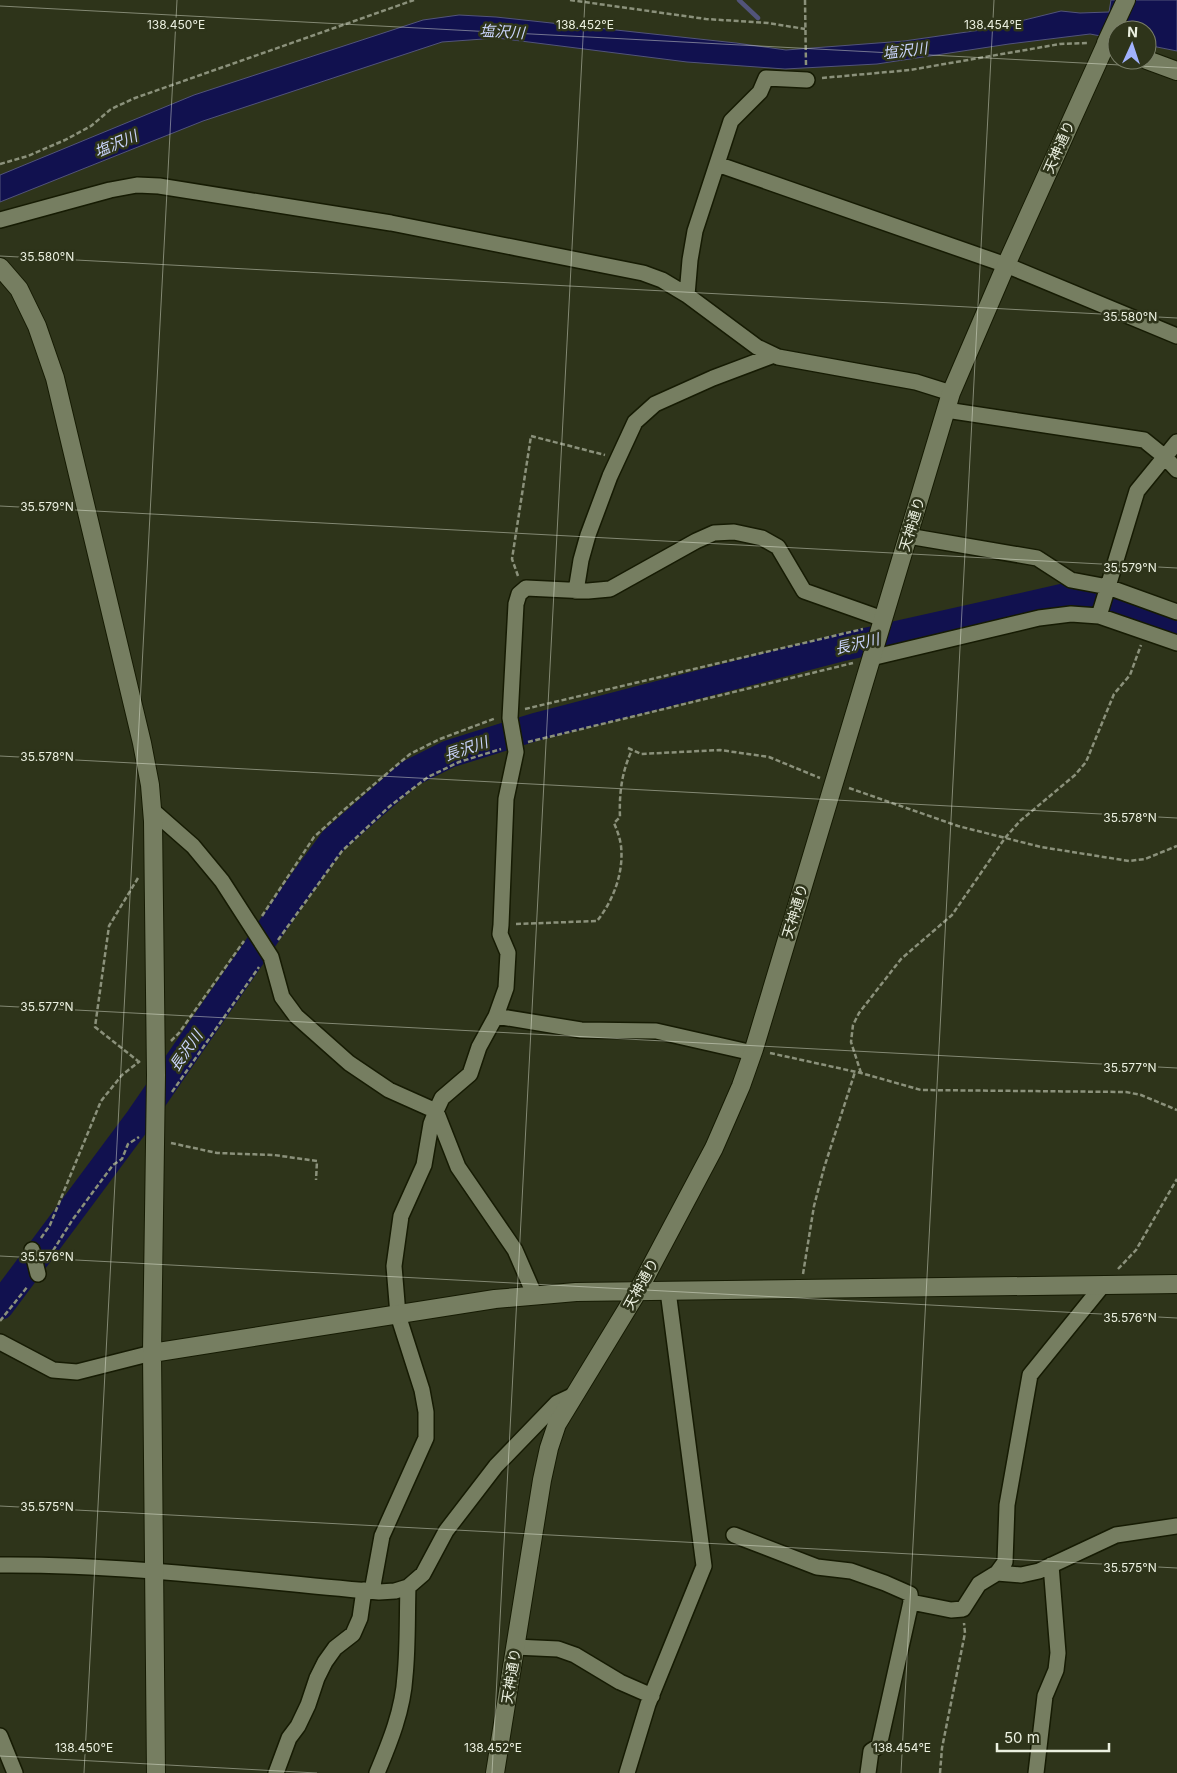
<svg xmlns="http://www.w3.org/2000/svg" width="1177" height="1773" font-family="Inter,'Noto Sans JP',sans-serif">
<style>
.water{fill:#11114f;stroke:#52547a}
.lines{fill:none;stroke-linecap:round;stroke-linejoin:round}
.stream{stroke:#52547a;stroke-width:4.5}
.river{stroke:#11114f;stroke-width:28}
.minor-casing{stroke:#161b03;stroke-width:18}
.tertiary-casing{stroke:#161b03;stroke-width:20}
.path{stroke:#8b917b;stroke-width:2.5;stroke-dasharray:5 2.5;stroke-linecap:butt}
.minor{stroke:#767e61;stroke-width:15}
.tertiary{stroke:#767e61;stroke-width:18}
.ticks{fill:none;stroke:#ebf0e0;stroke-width:1;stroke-opacity:0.45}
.labels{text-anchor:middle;stroke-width:5;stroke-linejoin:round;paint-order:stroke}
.street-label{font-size:14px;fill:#ebf0e0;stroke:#2e341a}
.water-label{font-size:15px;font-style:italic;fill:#cbd5fd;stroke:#2e341a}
.ticks-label{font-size:12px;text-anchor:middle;fill:#ebf0e0;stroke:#2e341a;stroke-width:5;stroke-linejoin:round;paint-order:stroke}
</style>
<rect width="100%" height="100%" fill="#2e341a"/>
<path class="water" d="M 1111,0 L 1177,0 L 1177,51 L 1147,45 L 1147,30 L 1117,30 L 1117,39 L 1090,34 L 1009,44 L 877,64 L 785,69 L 687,62 L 497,38 L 442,42 L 203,121 L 0,202 L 0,175 L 194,95 L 423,20 L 459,15 L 496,17 L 736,43 L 786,50 L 904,41 L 988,29 L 1061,11 L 1080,13 L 1109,12 Z"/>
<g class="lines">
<path class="stream" d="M 739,0 L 758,18"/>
<path class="river" d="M 0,1306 L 140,1118 L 302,883 L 333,841 L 409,774 L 449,754 L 535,727 L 843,647 L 1075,595 L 1121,605 L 1177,625"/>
<g class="minor-casing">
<path id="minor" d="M 717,164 L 1006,265 L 1177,336
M 0,220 L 110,190 L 137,185 L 159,186 L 391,223 L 643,273 L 662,280 L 687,295 L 757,347 L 778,357 L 916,382 L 951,393
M 687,295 L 690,260 L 695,231 L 731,121 L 760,92 L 766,78 L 807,80
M 946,410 L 1144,440 L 1165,457 L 1177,470
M 908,536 L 1037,558 L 1071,580 L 1108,587 L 1177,612
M 576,591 L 581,560 L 588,535 L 610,476 L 635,422 L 655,404 L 713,378 L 774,355
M 1099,616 L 1137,491 L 1177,442
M 871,658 L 1039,618 L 1071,614 L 1099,616 L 1177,643
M 152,810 L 193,846 L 222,881 L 271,957 L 282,997 L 296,1016 L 349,1063 L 389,1090 L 436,1111 L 458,1167 L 515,1250 L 535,1296
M 496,1016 L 581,1030 L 656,1031 L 753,1053
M 32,1250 L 38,1274
M 0,1342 L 53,1370 L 77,1372 L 152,1353
M 734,1535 L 817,1567 L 851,1571 L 885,1583 L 910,1594 L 911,1602 L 879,1746 L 871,1751 L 868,1773
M 0,1565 C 127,1564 253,1581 379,1592 L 395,1591 L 408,1587 L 423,1574 L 446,1531 L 496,1466 L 557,1403 L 574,1395
M 997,1573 L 1021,1575 L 1039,1571 L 1116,1535 L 1177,1526
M 372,1591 L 382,1536 L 426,1438 L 426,1412 L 422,1390 L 398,1315 L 394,1266 L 401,1216 L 424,1165 L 431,1124 L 436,1111 L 442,1098 L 470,1074 L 479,1047 L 496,1016 L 506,988 L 508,953 L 500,934 L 501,925 L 506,799 L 516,752 L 510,718 L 516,604 L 519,594 L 526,588 L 588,591 L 610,589 L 696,541 L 714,533 L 734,532 L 762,538 L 778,547 L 804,591 L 883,619
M 911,1602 L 951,1610 L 963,1609 L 979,1584 L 997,1573 L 1005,1562 L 1007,1505 L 1030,1375 L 1103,1285
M 515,1647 L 558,1649 L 575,1655 L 620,1682 L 652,1696
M 0,1736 L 15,1773
M 276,1773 L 289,1738 L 298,1726 L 308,1705 L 317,1678 L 325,1662 L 335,1648 L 353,1634 L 360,1618 L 364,1590
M 377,1773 C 390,1742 403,1710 405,1676 C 408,1647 407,1616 408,1587
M 627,1773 L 648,1704 L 704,1566 L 668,1291
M 1036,1773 L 1045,1696 L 1056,1670 L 1058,1653 L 1051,1565"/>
</g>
<g class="tertiary-casing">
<path id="tertiary" d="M 1106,43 L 1126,0
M 1147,60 L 1177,71
M 0,267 L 19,289 L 37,326 L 55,378 L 142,743 L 150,785 L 153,821 L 156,1075 L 152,1353 L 156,1773
M 152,1353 L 495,1299 L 576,1292 L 1177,1284
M 495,1773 L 542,1480 L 549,1448 L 557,1424 L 638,1291 L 714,1148 L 741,1086 L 754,1049 L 951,393 L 1006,265 L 1106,44 L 1117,49"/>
</g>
<path class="path" d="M 570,0 L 706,19 L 768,23 L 805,29
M 805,0 L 806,66
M 822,78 L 910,70 L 1060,44 L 1088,43
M 0,164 L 28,156 L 65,140 L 91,126 L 111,109 L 135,98 L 414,0
M 518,576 L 512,559 L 531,436 L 605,455
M 525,709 L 863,629
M 528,742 L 853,663
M 628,748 L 641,754 L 720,750 L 769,757 L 820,778
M 849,788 L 958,826 L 1041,847 L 1129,861 L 1145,859 L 1177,846
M 138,878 L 109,926 L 95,1027 L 138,1061
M 262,916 L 314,837 L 345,809 L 410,754 L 440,739 L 496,718
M 516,924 L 597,921 C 613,901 624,873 621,846 C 620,838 617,830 614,823 L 620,817 C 619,793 622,771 632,750
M 278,940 L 342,851 L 390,806 L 428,777 L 459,762 L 501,749
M 171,1041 L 179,1033 L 244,941
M 770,1053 L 861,1073 L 921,1090 L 1126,1092 L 1141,1095 L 1177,1110
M 861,1073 L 851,1042 L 853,1025 L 859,1013 L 901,959 L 952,915 L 1005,838 L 1020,821 L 1075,775 L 1086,762 L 1114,694 L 1130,675 L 1141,645
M 172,1092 L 259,967
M 171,1143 L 217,1153 L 274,1155 L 317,1161 L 316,1180
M 41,1238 L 50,1225 L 101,1101 L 122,1075 L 140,1061
M 49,1257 L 73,1219 L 113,1165 L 122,1159 L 128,1144 L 139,1137
M 1118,1269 L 1136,1250 L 1177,1179
M 803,1274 L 814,1206 L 824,1168 L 855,1072
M 0,1321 L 28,1286
M 940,1773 L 942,1748 L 965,1633 L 964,1623"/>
<use href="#minor" class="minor"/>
<use href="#tertiary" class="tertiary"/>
</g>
<path class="ticks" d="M 0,6 L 1177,68M 0,256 L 1177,318M 0,506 L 1177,568M 0,756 L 1177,818M 0,1006 L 1177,1068M 0,1256 L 1177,1318M 0,1506 L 1177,1568M 0,1756 L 317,1773M 84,1773 L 177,0M 492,1773 L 585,0M 901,1773 L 994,0"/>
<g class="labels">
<g class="street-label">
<text transform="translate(1059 147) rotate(-66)" y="5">天神通り</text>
<text transform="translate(912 524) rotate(-73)" y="5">天神通り</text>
<text transform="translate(795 911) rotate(-73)" y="5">天神通り</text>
<text transform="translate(641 1284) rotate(-61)" y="5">天神通り</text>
<text transform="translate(511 1676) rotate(-81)" y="5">天神通り</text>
</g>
<g class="water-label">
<text transform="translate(502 32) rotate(3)" y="5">塩沢川</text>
<text transform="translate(905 51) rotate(-7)" y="5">塩沢川</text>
<text transform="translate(116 144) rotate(-23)" y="5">塩沢川</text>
<text transform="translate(857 644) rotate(-13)" y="5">長沢川</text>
<text transform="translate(466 749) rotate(-19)" y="5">長沢川</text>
<text transform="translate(186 1051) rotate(-55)" y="5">長沢川</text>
</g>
</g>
<g class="ticks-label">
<text x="176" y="29">138.450°E</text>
<text x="585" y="29">138.452°E</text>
<text x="993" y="29">138.454°E</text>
<text x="47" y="261">35.580°N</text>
<text x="1130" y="321">35.580°N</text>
<text x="47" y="511">35.579°N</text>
<text x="1130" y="572">35.579°N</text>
<text x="47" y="761">35.578°N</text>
<text x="1130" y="822">35.578°N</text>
<text x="47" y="1011">35.577°N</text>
<text x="1130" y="1072">35.577°N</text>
<text x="47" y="1261">35.576°N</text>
<text x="1130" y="1322">35.576°N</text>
<text x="47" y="1511">35.575°N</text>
<text x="1130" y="1572">35.575°N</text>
<text x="84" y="1752">138.450°E</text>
<text x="493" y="1752">138.452°E</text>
<text x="902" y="1752">138.454°E</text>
</g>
<g transform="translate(1132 45) rotate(3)"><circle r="24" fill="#2e341a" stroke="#7a7f69"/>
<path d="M0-4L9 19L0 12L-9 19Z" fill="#a1b2fd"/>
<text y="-8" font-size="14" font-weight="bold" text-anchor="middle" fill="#ebf0e0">N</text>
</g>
<path d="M997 1743v8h112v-8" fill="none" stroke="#ebf0e0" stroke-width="2.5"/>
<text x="1004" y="1743" font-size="15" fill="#ebf0e0" stroke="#2e341a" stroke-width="4" paint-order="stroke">50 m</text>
</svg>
